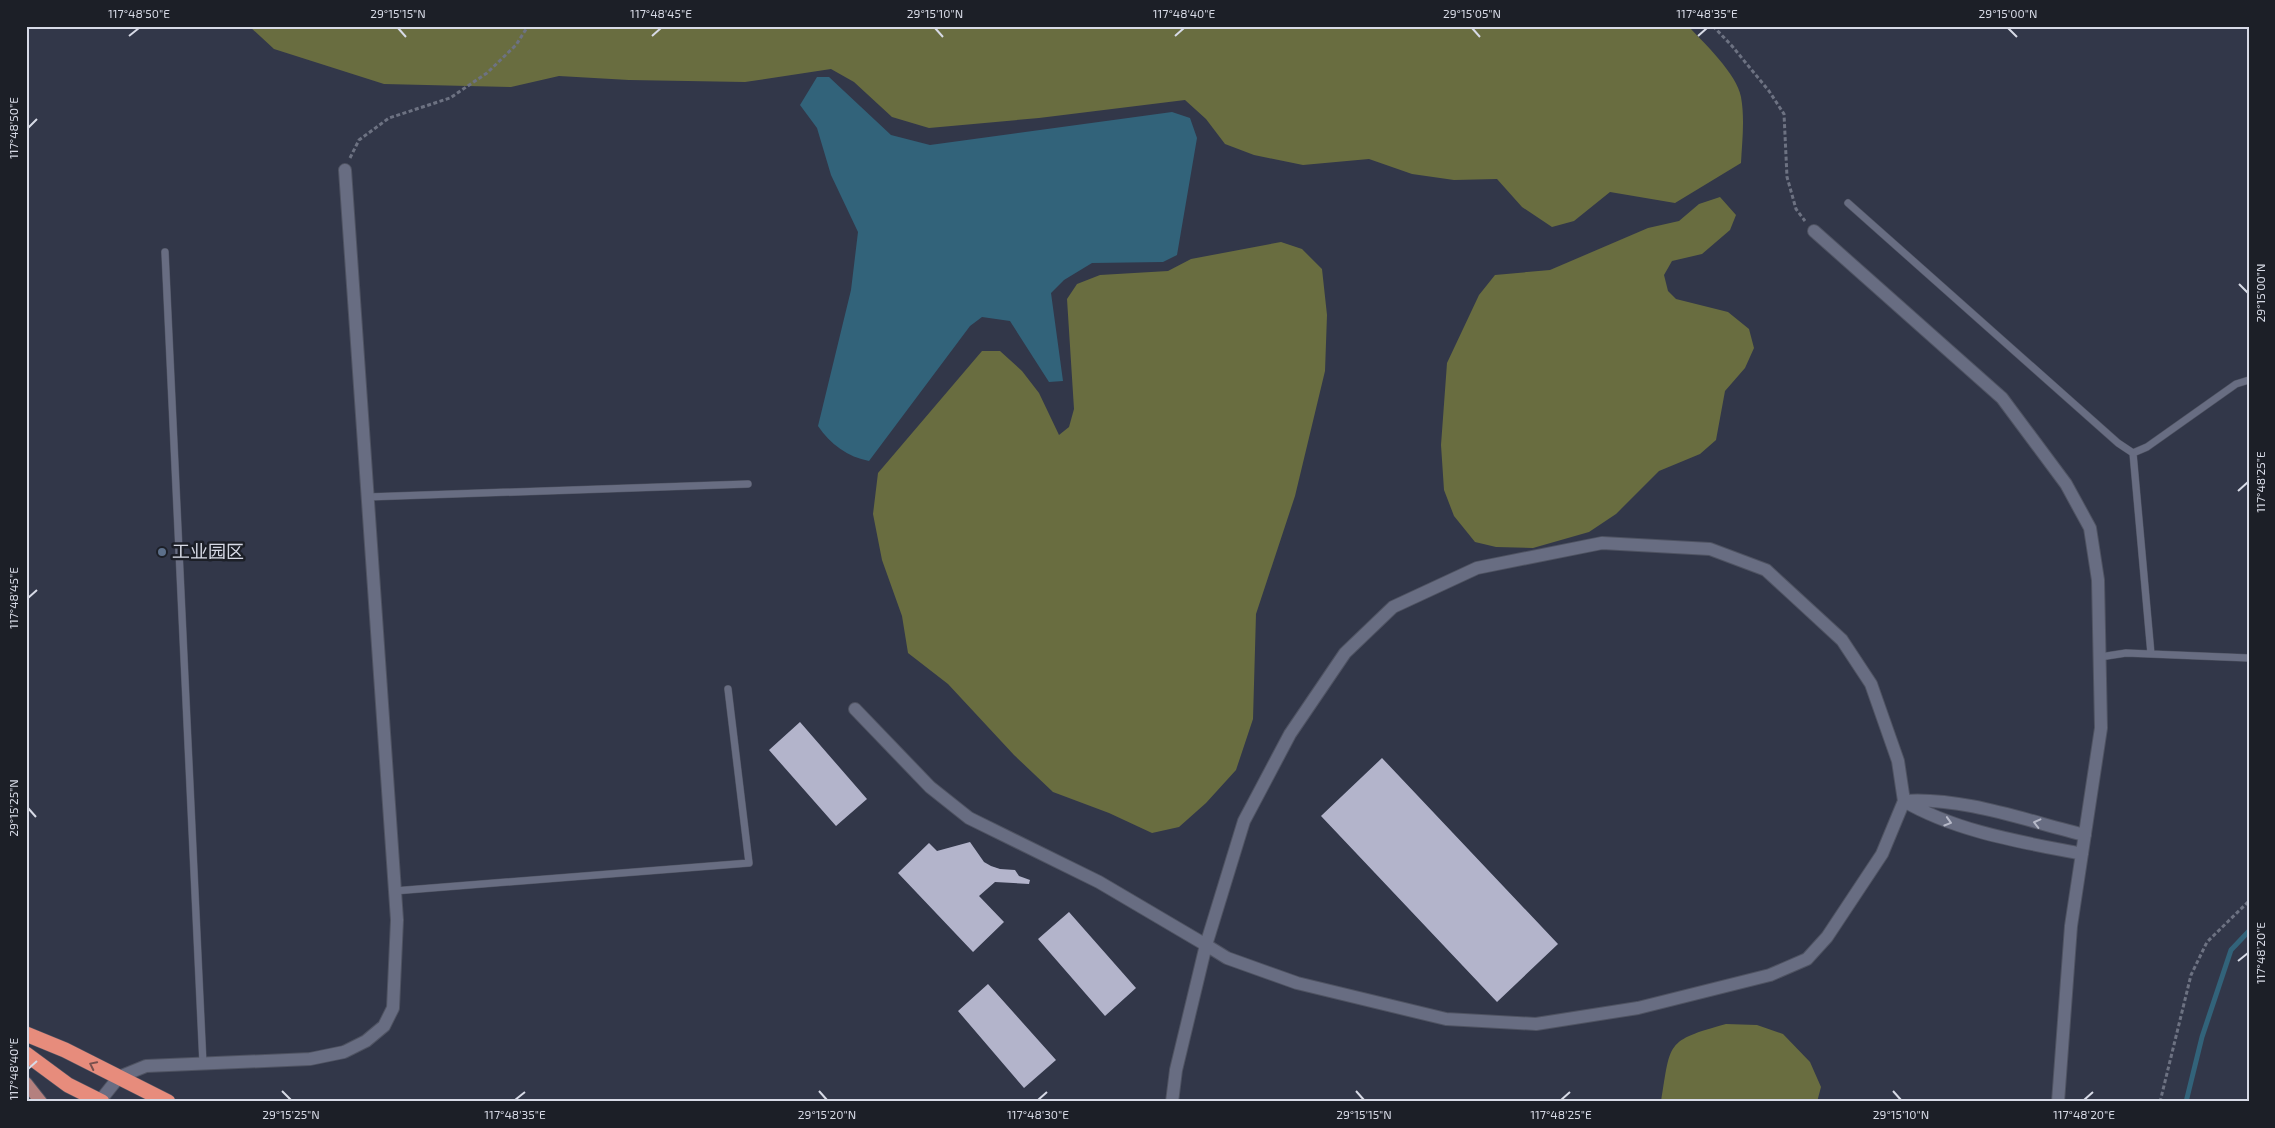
<svg xmlns="http://www.w3.org/2000/svg" width="2275" height="1128" font-family="'Exo 2','Noto Sans SC',sans-serif">
<style>
.forest{fill:#696d40}
.water{fill:#32637a}
.lines{fill:none;stroke-linecap:round;stroke-linejoin:round}
.stream{stroke:#32637a;stroke-width:5}
.building{fill:#b3b4cb}
.lane-casing{stroke:#4f5362;stroke-width:8}
.street-casing{stroke:#4f5362;stroke-width:14}
.primary-casing{stroke:#4f5362;stroke-width:14}
.highway-casing{stroke:#4f5362;stroke-width:16}
.path{stroke:#6d7282;stroke-width:3;stroke-dasharray:4 2.5;stroke-linecap:butt}
.lane{stroke:#686d82;stroke-width:7}
.street{stroke:#686d82;stroke-width:12}
.primary{stroke:#b4807e;stroke-width:12}
.highway{stroke:#e78c7c;stroke-width:15}
.oneway{stroke:#b6b9c8}
.oneway2{stroke:#77504d}
.ticks{fill:none;stroke:#d7dae6;stroke-width:2}
.service-dot{fill:#5c6f8a;stroke:#1c1f27;stroke-width:2}
.labels{text-anchor:middle;stroke-width:5;stroke-linejoin:round;paint-order:stroke}
.poi-label{font-size:18px;fill:#d7dae6;stroke:#1c1f27;text-anchor:start}
.neatline{fill:none;stroke:#d7dae6;stroke-width:2}
.ticks-label{font-size:12px;text-anchor:middle;fill:#d7dae6}
</style>
<rect width="100%" height="100%" fill="#323749"/>
<path class="forest" d="M 249,26 L 1688,26 C 1704,43 1737,74 1741,97 C 1745,119 1742,142 1741,163 L 1675,203 L 1610,192 L 1574,221 L 1552,227 L 1522,207 L 1497,179 L 1454,180 L 1412,174 L 1369,159 L 1303,165 L 1254,155 L 1225,144 L 1206,119 L 1185,100 L 1039,118 L 929,128 L 892,117 L 854,82 L 831,69 L 745,82 L 629,80 L 559,76 L 511,87 L 384,84 L 274,49 Z
M 1720,197 L 1736,215 L 1730,230 L 1702,254 L 1672,261 L 1664,275 L 1668,291 L 1676,299 L 1728,312 L 1749,329 L 1754,348 L 1745,368 L 1725,391 L 1716,440 L 1700,454 L 1659,471 L 1616,514 L 1589,532 L 1533,548 L 1496,547 L 1475,542 L 1454,516 L 1444,490 L 1441,445 L 1447,363 L 1479,295 L 1495,275 L 1550,270 L 1648,228 L 1679,221 L 1699,204 Z
M 1281,242 L 1302,249 L 1322,269 L 1327,315 L 1325,371 L 1295,496 L 1256,614 L 1253,719 L 1236,770 L 1206,803 L 1179,827 L 1152,833 L 1109,813 L 1053,792 L 1014,755 L 948,684 L 908,653 L 902,616 L 882,560 L 873,514 L 878,473 L 982,351 L 1000,351 L 1022,371 L 1039,393 L 1059,435 L 1069,427 L 1074,409 L 1067,299 L 1077,284 L 1100,275 L 1168,271 L 1191,259 Z
M 1726,1024 L 1757,1025 L 1783,1034 L 1810,1062 L 1821,1087 L 1817,1102 L 1661,1102 C 1671,1042 1665,1041 1726,1024 Z"/>
<path class="water" d="M 817,77 L 829,77 L 891,135 L 930,145 L 1172,112 L 1190,118 L 1197,138 L 1177,255 L 1163,262 L 1092,263 L 1064,280 L 1051,293 L 1063,381 L 1049,382 L 1010,321 L 982,317 L 970,326 L 869,461 C 848,457 830,444 818,426 L 851,290 L 858,232 L 831,175 L 817,128 L 800,105 Z"/>
<g class="lines">
<path class="stream" d="M 2186,1102 L 2202,1037 L 2231,950 L 2249,931"/>
</g>
<path class="building" d="M 800,722 L 867,799 L 836,826 L 769,750 Z
M 1382,758 L 1558,944 L 1497,1002 L 1321,816 Z
M 970,842 L 984,862 L 991,866 L 1000,869 L 1015,870 L 1019,876 L 1030,880 L 1029,884 L 995,882 L 979,896 L 1004,922 L 973,952 L 898,873 L 929,843 L 937,851 Z
M 1069,912 L 1136,988 L 1105,1016 L 1038,939 Z
M 988,984 L 1056,1060 L 1024,1088 L 958,1011 Z"/>
<g class="lines">
<g class="lane-casing">
<path id="lane" d="M 1848,203 L 2118,443 L 2133,453 L 2147,447 L 2236,384 L 2249,380
M 165,252 L 203,1064
M 2133,453 L 2151,654
M 367,497 L 748,484
M 2100,657 L 2126,653 L 2249,658
M 394,891 L 749,863 L 728,689"/>
</g>
<g class="street-casing">
<path id="street" d="M 1814,231 L 2002,398 L 2066,484 L 2090,528 L 2098,580 L 2101,728 L 2071,926 L 2058,1102
M 855,709 L 930,787 L 969,818 L 1099,882 L 1206,945 L 1227,958 L 1297,983 L 1446,1019 L 1536,1024 L 1638,1008 L 1770,975 L 1807,959 L 1827,937 L 1882,854 L 1904,801 L 1898,761 L 1871,684 L 1842,640 L 1766,570 L 1710,549 L 1602,543 L 1477,568 L 1393,607 L 1345,653 L 1290,734 L 1244,821 L 1206,945 L 1176,1070 L 1172,1102
M 1904,801 C 1957,832 2022,842 2082,854
M 1904,801 C 1964,797 2027,821 2085,835
M 99,1102 L 119,1077 L 146,1066 L 310,1059 L 344,1052 L 366,1041 L 384,1026 L 393,1008 L 397,920 L 345,170"/>
</g>
<g class="primary-casing">
<path id="primary" d="M 26,1083 L 41,1102"/>
</g>
<g class="highway-casing">
<path id="highway" d="M 26,1034 L 65,1050 L 168,1102
M 26,1054 L 68,1085 L 102,1102"/>
</g>
<path class="path" d="M 1713,26 L 1732,46 L 1769,91 L 1784,114 L 1787,177 L 1796,209 L 1805,221
M 350,158 L 359,140 L 389,118 L 450,98 L 487,73 L 516,45 L 528,26
M 2160,1102 L 2191,975 L 2207,942 L 2249,901"/>
<use href="#lane" class="lane"/>
<use href="#street" class="street"/>
<use href="#primary" class="primary"/>
<use href="#highway" class="highway"/>
</g>
<defs><path id="oneway-chevron" d="M-2-3.5L2.5 0L-2 3.5" fill="none" stroke-width="1.6" stroke-linecap="round" stroke-linejoin="round" transform="scale(1.25)"/></defs>
<g class="oneway">
<use href="#oneway-chevron" transform="translate(1948 822) rotate(17)"/>
<use href="#oneway-chevron" transform="translate(2037 823) rotate(-166)"/>
</g>
<use class="oneway2" href="#oneway-chevron" transform="translate(93 1065) rotate(-154)"/>
<path class="ticks" d="M 398,28 L 406,37M 935,28 L 943,37M 1472,28 L 1480,37M 2008,28 L 2017,37M 129,36 L 139,28M 652,36 L 661,28M 1175,36 L 1184,28M 1698,36 L 1707,28M 28,128 L 37,119M 2239,284 L 2248,293M 2238,491 L 2248,482M 28,598 L 37,590M 28,808 L 36,817M 2238,961 L 2248,953M 28,1069 L 37,1061M 282,1091 L 291,1100M 819,1091 L 827,1100M 1356,1091 L 1364,1100M 1893,1091 L 1901,1100M 515,1100 L 525,1092M 1038,1100 L 1047,1092M 1561,1100 L 1570,1092M 2084,1100 L 2093,1092"/>
<circle class="service-dot" cx="162" cy="552" r="5"/>
<g class="labels">
<g class="poi-label">
<text x="172" y="558">工业园区</text>
</g>
</g>
<rect width="2275" height="1128" fill="none" stroke="#1c1f27" stroke-width="55"/>
<rect x="28" y="28" width="2220" height="1072" class="neatline"/>
<g class="ticks-label">
<text x="139" y="18">117°48'50"E</text>
<text x="398" y="18">29°15'15"N</text>
<text x="661" y="18">117°48'45"E</text>
<text x="935" y="18">29°15'10"N</text>
<text x="1184" y="18">117°48'40"E</text>
<text x="1472" y="18">29°15'05"N</text>
<text x="1707" y="18">117°48'35"E</text>
<text x="2008" y="18">29°15'00"N</text>
<text transform="translate(14 128) rotate(-90)" y="4">117°48'50"E</text>
<text transform="translate(2261 293) rotate(-90)" y="4">29°15'00"N</text>
<text transform="translate(2261 482) rotate(-90)" y="4">117°48'25"E</text>
<text transform="translate(14 598) rotate(-90)" y="4">117°48'45"E</text>
<text transform="translate(14 808) rotate(-90)" y="4">29°15'25"N</text>
<text transform="translate(2261 953) rotate(-90)" y="4">117°48'20"E</text>
<text transform="translate(14 1069) rotate(-90)" y="4">117°48'40"E</text>
<text x="291" y="1119">29°15'25"N</text>
<text x="515" y="1119">117°48'35"E</text>
<text x="827" y="1119">29°15'20"N</text>
<text x="1038" y="1119">117°48'30"E</text>
<text x="1364" y="1119">29°15'15"N</text>
<text x="1561" y="1119">117°48'25"E</text>
<text x="1901" y="1119">29°15'10"N</text>
<text x="2084" y="1119">117°48'20"E</text>
</g>
</svg>
